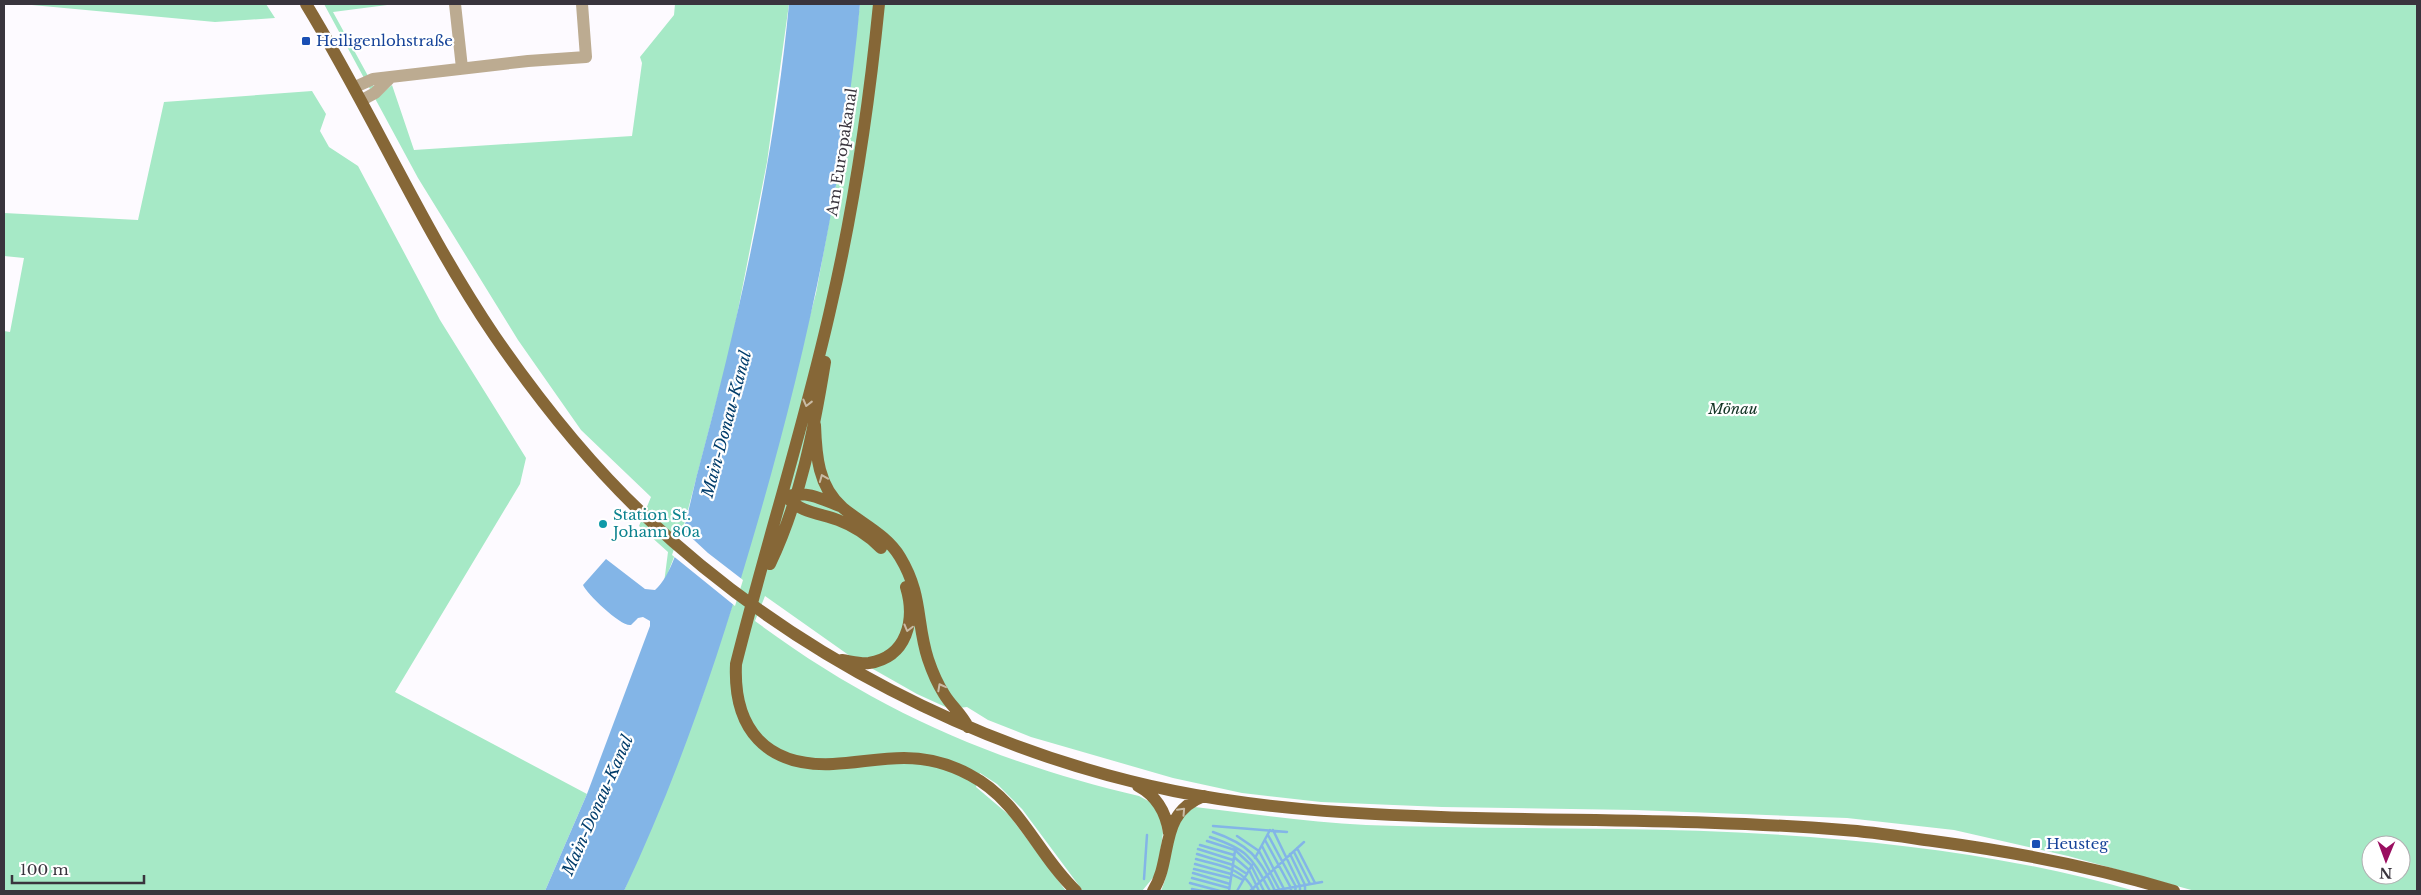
<svg xmlns="http://www.w3.org/2000/svg" width="2421" height="895" font-family="'Libre Baskerville',serif">
<style>
.green{fill:#a6e9c6;fill-rule:evenodd}
.water{fill:#83b5e7}
.pier{fill:#fdfaff}
.lines{fill:none;stroke-linecap:round;stroke-linejoin:round}
.stream{stroke:#83b5e7;stroke-width:2.5}
.minor{stroke:#bcab91;stroke-width:12}
.major{stroke:#866737;stroke-width:12}
.oneway{stroke:#c9bba5}
.transit-dot{fill:#1a4fb4;stroke:#fff;stroke-width:2}
.culture-dot{fill:#0f9aa8;stroke:#fff;stroke-width:2}
.labels{text-anchor:middle;stroke-width:4.5;stroke-linejoin:round;paint-order:stroke}
.transit-label{font-size:15px;fill:#164399;stroke:#fff;text-anchor:start}
.street-label{font-size:15px;fill:#39343d;stroke:#fff}
.park-label{font-size:15px;font-style:italic;fill:#143526;stroke:#fff}
.culture-label{font-size:15px;fill:#0d838f;stroke:#fff;text-anchor:start}
.water-label{font-size:16px;font-style:italic;fill:#023d6b;stroke:#fff}
</style>
<rect width="100%" height="100%" fill="#fdfaff"/>
<path class="green" d="M 21,4 L 266,4 L 275,18 L 215,22 Z
M 324,4 L 395,4 L 333,12 L 379,96 L 392,85 L 414,150 L 632,136 L 642,63 L 640,57 L 674,15 L 675,4 L 789,4 L 767,162 L 731,346 L 679,544 L 664,583 L 668,552 L 639,526 L 651,497 L 581,430 L 518,340 L 418,178 Z
M 860,4 L 2417,4 L 2417,891 L 2195,891 L 2068,856 L 1954,830 L 1847,818 L 1634,810 L 1442,807 L 1321,802 L 1242,793 L 1173,778 L 1031,737 L 988,720 L 967,707 L 950,709 L 917,694 L 850,656 L 765,596 L 755,621 C 875,710 994,762 1139,796 L 1150,802 L 1159,811 L 1163,833 L 1157,873 L 1142,891 L 1083,891 L 1022,809 L 997,784 L 980,773 L 976,787 L 1009,815 L 1066,891 L 624,891 L 700,703 L 737,591 L 816,293 L 838,174 ZM 2371,845 L 2401,845 L 2401,875 L 2371,875 Z
M 312,91 L 326,114 L 320,131 L 329,147 L 358,166 L 440,320 L 526,458 L 520,484 L 395,692 L 587,794 L 545,891 L 4,891 L 4,331 L 10,332 L 24,258 L 4,256 L 4,213 L 138,220 L 164,102 Z
M 1195,807 C 1252,814 1309,822 1366,825 C 1450,828 1533,828 1617,829 C 1787,831 1972,844 2135,891 L 1161,891 L 1165,880 L 1177,824 L 1181,816 Z"/>
<path class="water" d="M 789,4 L 860,4 C 843,188 803,370 750,548 C 716,664 676,781 624,891 L 545,891 L 587,794 L 650,626 L 650,621 L 643,617 L 638,618 L 631,625 C 621,627 587,594 583,585 L 606,559 L 645,589 L 655,590 C 678,571 690,501 698,471 C 739,318 774,161 789,4 Z"/>
<path class="pier" d="M 681,528 L 708,553 L 743,580 L 735,606 L 672,555 Z"/>
<g class="lines">
<path class="stream" d="M 1213,826 L 1287,832
M 1273,830 L 1300,886 L 1300,891
M 1213,832 C 1248,844 1260,857 1275,891
M 1268,835 L 1296,887 L 1295,891
M 1237,836 L 1259,851 L 1280,891
M 1210,837 C 1249,850 1251,857 1270,891
M 1265,840 L 1291,888 L 1291,891
M 1207,841 L 1235,850 L 1251,865 L 1264,891
M 1200,845 L 1234,855
M 1262,846 L 1285,891
M 1297,848 L 1315,883
M 1198,849 L 1233,860
M 1294,852 L 1310,884
M 1197,854 L 1233,865 L 1247,874
M 1290,854 L 1305,885 L 1305,891
M 1234,857 L 1249,870 L 1259,891
M 1255,858 L 1270,830
M 1196,859 C 1219,866 1243,867 1254,891
M 1195,864 L 1231,874 L 1243,880
M 1194,869 L 1230,878
M 1193,873 L 1230,884
M 1192,878 L 1229,888
M 1144,879 L 1147,835
M 1190,883 L 1220,891
M 1192,889 L 1202,891
M 1229,891 L 1235,851
M 1237,891 L 1252,865
M 1250,891 L 1304,842
M 1272,891 L 1322,882"/>
<path class="minor" d="M 455,4 L 462,68
M 355,87 L 373,79 L 528,61 L 586,57 L 582,4
M 362,100 L 375,93 L 389,79"/>
<path class="major" d="M 306,4 C 372,112 423,230 494,335 C 538,399 588,462 644,515 C 789,653 979,751 1174,791 C 1273,811 1374,815 1475,818 C 1598,821 1722,820 1844,830 C 1874,832 1904,837 1933,841 C 2015,852 2095,867 2174,891
M 879,4 C 869,105 854,207 831,306 C 804,427 766,544 736,664 C 733,729 766,767 833,764 C 857,763 880,758 904,758 C 927,758 950,764 970,775 C 1020,801 1037,854 1076,891
M 815,425 C 816,455 818,487 843,508 C 862,524 887,535 900,557 C 923,595 916,622 928,659 C 932,671 937,683 944,694 C 951,706 962,714 968,727
M 789,496 C 807,490 826,501 842,507
M 788,498 C 799,512 822,514 838,520 C 854,526 869,536 881,548
M 770,564 C 800,501 814,430 825,362
M 842,660 C 850,661 860,664 869,663 C 907,657 916,620 906,587
M 1138,786 C 1157,796 1166,812 1169,833
M 1153,891 C 1174,857 1157,814 1204,796"/>
</g>
<defs><path id="oneway-chevron" d="M-2-3.5L2.5 0L-2 3.5" fill="none" stroke-width="1.6" stroke-linecap="round" stroke-linejoin="round" transform="scale(1.25)"/></defs>
<g class="oneway">
<use href="#oneway-chevron" transform="translate(807 403) rotate(104)"/>
<use href="#oneway-chevron" transform="translate(823 478) rotate(-112)"/>
<use href="#oneway-chevron" transform="translate(908 628) rotate(105)"/>
<use href="#oneway-chevron" transform="translate(941 687) rotate(-118)"/>
<use href="#oneway-chevron" transform="translate(1182 811) rotate(-47)"/>
</g>
<g class="transit-dot">
<rect x="301" y="36" width="10" height="10" rx="2.5"/>
<rect x="2031" y="839" width="10" height="10" rx="2.5"/>
</g>
<circle class="culture-dot" cx="603" cy="524" r="5"/>
<g class="labels">
<g class="transit-label">
<text x="316" y="46">Heiligenlohstraße</text>
<text x="2046" y="849">Heusteg</text>
</g>
<g class="street-label">
<text transform="translate(842 152) rotate(-81)" y="5">Am Europakanal</text>
</g>
<g class="park-label">
<text x="1733" y="414">Mönau</text>
</g>
<g class="culture-label">
<text x="613" y="520">Station St.<tspan x="613" dy="17">Johann 80a</tspan></text>
</g>
<g class="water-label">
<text transform="translate(726 424) rotate(-75)" y="6">Main-Donau-Kanal</text>
<text transform="translate(597 805) rotate(-66)" y="6">Main-Donau-Kanal</text>
</g>
</g>
<rect width="2421" height="895" fill="none" stroke="#39343d" stroke-width="10"/>
<g transform="translate(2386 860) rotate(181)"><circle r="24" fill="#ffffff" stroke="#b0aeb1"/>
<path d="M0-4L9 19L0 12L-9 19Z" fill="#9a0e60"/>
<text y="-8" font-size="14" font-weight="bold" text-anchor="middle" fill="#39343d">N</text>
</g>
<path d="M12 875v8h132v-8" fill="none" stroke="#39343d" stroke-width="2.5"/>
<text x="20" y="875" font-size="15" fill="#39343d" stroke="#ffffff" stroke-width="4" paint-order="stroke">100 m</text>
</svg>
